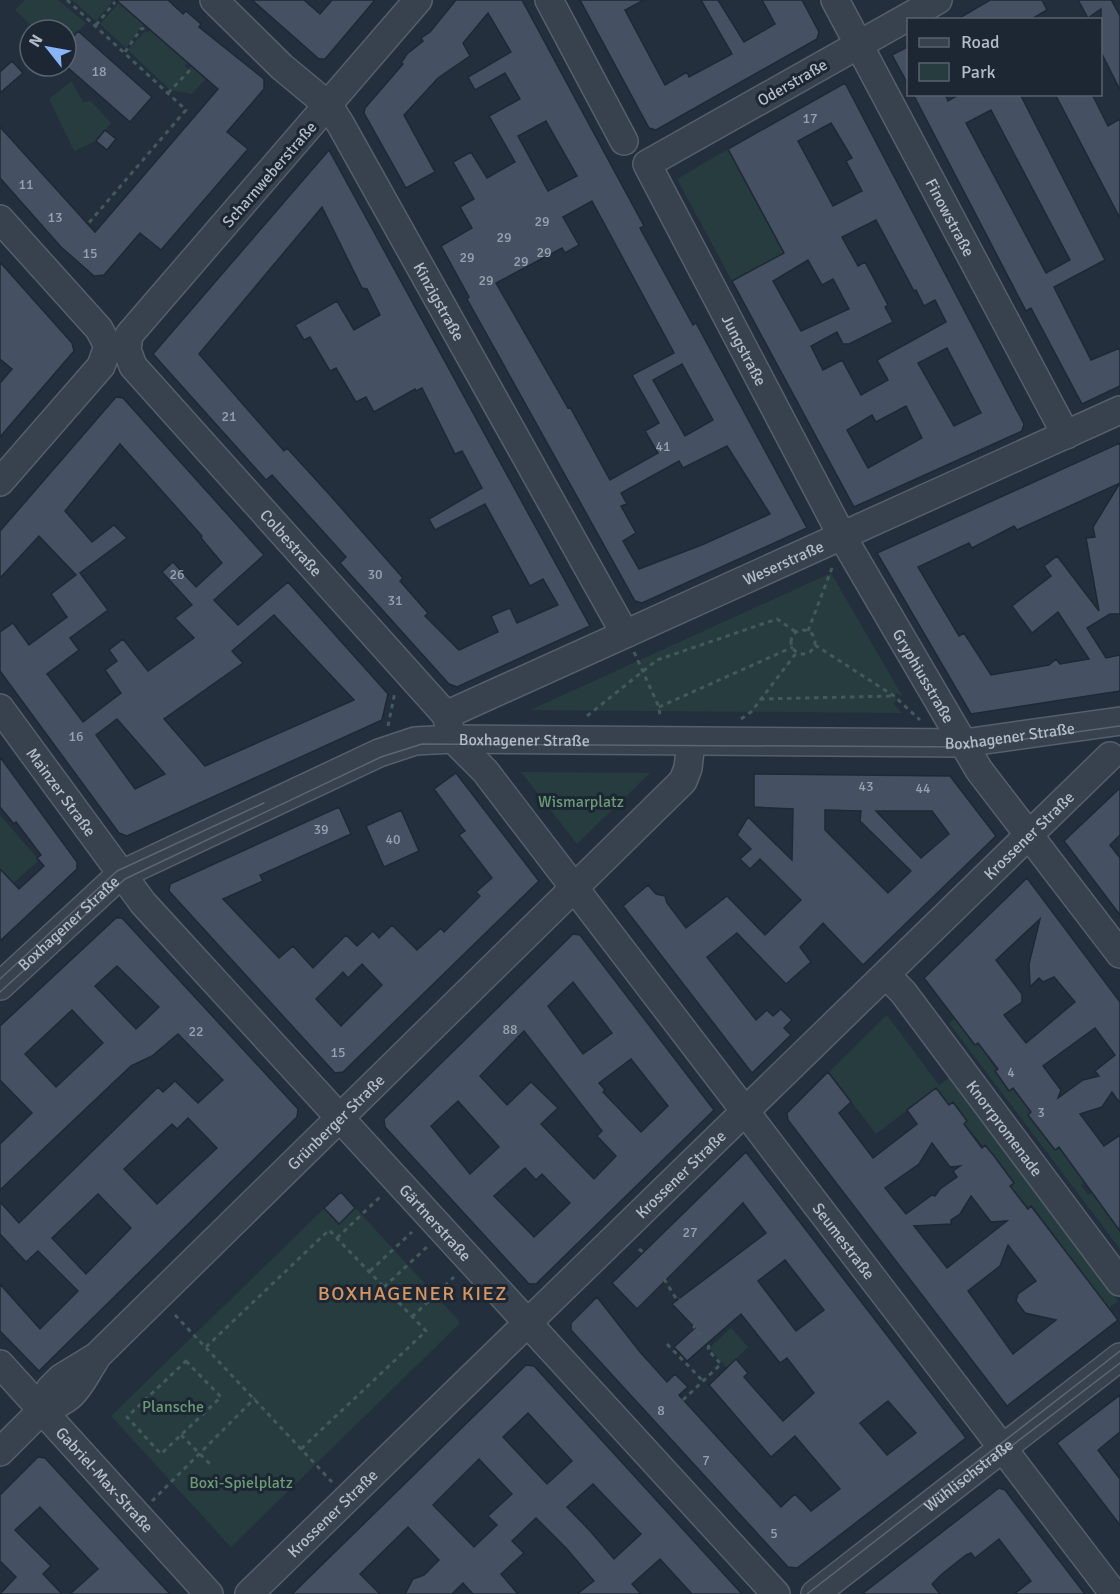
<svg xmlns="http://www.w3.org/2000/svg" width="1120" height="1594" font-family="Signika,sans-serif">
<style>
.green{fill:#263c3f}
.building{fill:#455162;stroke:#1f2835;stroke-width:1.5;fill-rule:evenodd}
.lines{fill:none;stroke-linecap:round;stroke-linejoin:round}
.minor-casing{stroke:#565f6c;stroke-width:30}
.path{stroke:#44595c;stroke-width:3;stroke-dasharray:4.5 4.5;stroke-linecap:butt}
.minor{stroke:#38414e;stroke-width:27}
.tram{stroke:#5a6575;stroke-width:1.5}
.labels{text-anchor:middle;stroke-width:6;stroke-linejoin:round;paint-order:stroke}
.number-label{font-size:14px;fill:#98a1af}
.street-label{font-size:16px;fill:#b4bcc9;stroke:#1d2633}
.park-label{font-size:16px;fill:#6b9a76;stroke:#1d2633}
.quarter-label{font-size:20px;letter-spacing:1.5px;fill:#d59563;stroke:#1d2633}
</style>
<rect width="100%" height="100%" fill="#242f3e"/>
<path class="green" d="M 25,0 L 58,0 L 86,23 L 66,45 L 66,30 L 36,30 L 15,10 Z
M 72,0 L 111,0 L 112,2 L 96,21 Z
M 119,3 L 144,24 L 126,48 L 100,24 Z
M 150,30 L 188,62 L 185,66 L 188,69 L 191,66 L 206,79 L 192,94 L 170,90 L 128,50 L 145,31 L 147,33 Z
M 70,82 L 72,82 L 83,102 L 91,101 L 111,123 L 96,141 L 74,151 L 49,99 Z
M 728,149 L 784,253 L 732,281 L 677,179 Z
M 831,573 L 903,697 L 896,693 L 895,696 L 897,698 L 894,704 L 902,713 L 530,710 Z
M 521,772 L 650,773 L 577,844 Z
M 0,815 L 39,860 L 0,895 Z
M 887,1015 L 939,1085 L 949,1078 L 1118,1301 L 1109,1308 L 1032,1206 L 1028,1209 L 1010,1186 L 1014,1182 L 964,1124 L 967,1121 L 953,1102 L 949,1105 L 936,1088 L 876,1134 L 829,1072 Z
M 958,1016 L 967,1035 L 984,1051 L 1009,1090 L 1013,1088 L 1031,1112 L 1028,1115 L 1055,1150 L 1059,1147 L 1084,1182 L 1081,1185 L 1088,1195 L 1092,1192 L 1120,1231 L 1120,1249 L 949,1023 Z
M 341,1192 L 459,1321 L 459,1324 L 231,1547 L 111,1416 Z
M 731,1328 L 748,1347 L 727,1368 L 709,1348 Z"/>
<path class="building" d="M 116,0 L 168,0 L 183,14 L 186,11 L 201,24 L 199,27 L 264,79 L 264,89 L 227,132 L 248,149 L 161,250 L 140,233 L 104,275 L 94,276 L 61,247 L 0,178 L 0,127 L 95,232 L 218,89 Z
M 252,0 L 304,0 L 320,14 L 332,0 L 375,0 L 325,59 L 319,59 Z
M 456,0 L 522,0 L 644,226 L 640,228 L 693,325 L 696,323 L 807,528 L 642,603 L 635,601 L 467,299 L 469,297 L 441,246 L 472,228 L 460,207 L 474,199 L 453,162 L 471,152 L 487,178 L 515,162 L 489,116 L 520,99 L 505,73 L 475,90 L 468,77 L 511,52 L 488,13 L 463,43 L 470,56 L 438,78 L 404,115 L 435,172 L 406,188 L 364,113 L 365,108 L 403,64 L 401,63 L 407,54 L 423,41 L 421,38 L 430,32 ZM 546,121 L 577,176 L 548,191 L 518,136 ZM 592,201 L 674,353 L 632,375 L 659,423 L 645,431 L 658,453 L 610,480 L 570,407 L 568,408 L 496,283 L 562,248 L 565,253 L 579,245 L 563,217 ZM 682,364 L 713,420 L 685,436 L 653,380 ZM 727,446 L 770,514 L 704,544 L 639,569 L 623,541 L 636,533 L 621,506 L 627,504 L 621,493 L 679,461 L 683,468 Z
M 580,0 L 644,0 L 625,10 L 665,85 L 687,72 L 689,77 L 732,54 L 701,0 L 718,0 L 744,42 L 775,24 L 762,0 L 802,0 L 819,32 L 817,39 L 656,130 L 649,128 Z
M 990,0 L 1042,0 L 1047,10 L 1030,20 L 956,20 Z
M 1078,0 L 1114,0 L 1112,1 L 1120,16 L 1120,90 L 1101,52 L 1101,9 L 1088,18 Z
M 78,31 L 152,97 L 130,122 L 66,66 L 66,45 Z
M 909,46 L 909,86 L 892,55 Z
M 12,61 L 23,73 L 0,93 L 0,72 Z
M 845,83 L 1024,424 L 1022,431 L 854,507 L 732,281 L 784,253 L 728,149 ZM 831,123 L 852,158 L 846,161 L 862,191 L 833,206 L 798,141 ZM 876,220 L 914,291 L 916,290 L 924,306 L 935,300 L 946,322 L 877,360 L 888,380 L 861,395 L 842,360 L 823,370 L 811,346 L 837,332 L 843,344 L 849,344 L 893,322 L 885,307 L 888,305 L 865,262 L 858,266 L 842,237 ZM 808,260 L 822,285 L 833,279 L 849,309 L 801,331 L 773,281 ZM 947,348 L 981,413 L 954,426 L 918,363 ZM 906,406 L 922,438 L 868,468 L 847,430 L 872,415 L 876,422 Z
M 913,94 L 945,94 L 948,101 L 960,94 L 1020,94 L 1105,260 L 1054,287 L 1091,360 L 1120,348 L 1120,386 L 1082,404 L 1031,308 L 1026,311 ZM 991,110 L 1070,260 L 1046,273 L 966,123 Z
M 1055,94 L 1092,94 L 1108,126 L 1120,119 L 1120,218 Z
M 105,130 L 116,139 L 107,150 L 96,141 Z
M 329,150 L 590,626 L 457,687 L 449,684 L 340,563 L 346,557 L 272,475 L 266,480 L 153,354 ZM 322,207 L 362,288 L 367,289 L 380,315 L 354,330 L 337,301 L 295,325 L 304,340 L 310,337 L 330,371 L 336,368 L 356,402 L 366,397 L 374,412 L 415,389 L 416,391 L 422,388 L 455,454 L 462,451 L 482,488 L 429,519 L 435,530 L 485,504 L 530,586 L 543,579 L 558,605 L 517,623 L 510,608 L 491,616 L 498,632 L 459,650 L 425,616 L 428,613 L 400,581 L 403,578 L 329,494 L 287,448 L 284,451 L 199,354 Z
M 0,262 L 72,343 L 74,351 L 0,437 L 0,383 L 12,369 L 0,359 Z
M 116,397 L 123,398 L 264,555 L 214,600 L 238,625 L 288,582 L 388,694 L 382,720 L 127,836 L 119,833 L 0,671 L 0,632 L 13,623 L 29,645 L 67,617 L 51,594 L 76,575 L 39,536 L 0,578 L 0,531 ZM 120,444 L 202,536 L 201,538 L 222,563 L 196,587 L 173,562 L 162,572 L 192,605 L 175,618 L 194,638 L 148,671 L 123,639 L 109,650 L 117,661 L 105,670 L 121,693 L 83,722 L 47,674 L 79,650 L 70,638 L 108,610 L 80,573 L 127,538 L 114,525 L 92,542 L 65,511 ZM 274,615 L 354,700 L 205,766 L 164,719 L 243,663 L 232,651 ZM 117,719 L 165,774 L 135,789 L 96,735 Z
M 1120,443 L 1120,614 L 1110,614 L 1087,628 L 1106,658 L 1120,655 L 1120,691 L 971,714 L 877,553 ZM 1120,483 L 1093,527 L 1095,537 L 1086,538 L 1099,611 L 1057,556 L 1044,566 L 1051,576 L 1012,606 L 1032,633 L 1058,612 L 1089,659 L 1060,664 L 1056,659 L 1049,665 L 991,675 L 964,633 L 959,636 L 918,567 L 969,543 L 972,548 L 1014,526 L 1017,530 Z
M 0,757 L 77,862 L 77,869 L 0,941 L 0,869 L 19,889 L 44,866 L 37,858 L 41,855 L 16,822 L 14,824 L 0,807 Z
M 456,773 L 539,881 L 343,1072 L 335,1073 L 169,891 L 170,884 L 339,807 L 351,834 L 260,875 L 263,881 L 223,899 L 279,958 L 293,946 L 313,968 L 346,935 L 357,946 L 373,931 L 379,938 L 392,925 L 417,950 L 441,928 L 444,932 L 480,896 L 476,892 L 492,878 L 459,835 L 465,831 L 434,789 ZM 362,964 L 382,985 L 341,1026 L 316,999 L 343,972 L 348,978 Z
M 754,774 L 950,776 L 996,836 L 863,965 L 823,923 L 800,947 L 811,962 L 786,984 L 737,933 L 707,957 L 756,1020 L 767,1010 L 773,1016 L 781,1009 L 792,1020 L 784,1028 L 791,1035 L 752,1073 L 623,906 L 648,885 L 656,894 L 665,896 L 667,903 L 686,928 L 727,896 L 765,935 L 801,900 L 760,859 L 750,869 L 740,859 L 751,849 L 737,835 L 748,817 L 792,860 L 793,809 L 754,807 ZM 825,810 L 861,811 L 860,821 L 911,871 L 888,893 L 825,830 ZM 876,811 L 932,811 L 949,834 L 921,858 Z
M 1120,788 L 1120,835 L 1110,845 L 1120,858 L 1120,915 L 1064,841 Z
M 401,810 L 419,851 L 384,867 L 366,826 Z
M 1027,878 L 1120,1002 L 1120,1103 L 1112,1092 L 1102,1107 L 1080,1114 L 1104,1146 L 1120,1135 L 1120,1231 L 1059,1147 L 1055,1150 L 1028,1115 L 1031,1112 L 1013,1088 L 1009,1091 L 995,1071 L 998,1069 L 978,1043 L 975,1045 L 924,978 ZM 1040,919 L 1029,964 L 1030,987 L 1039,978 L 1043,982 L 1054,977 L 1075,1002 L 1026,1043 L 1004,1015 L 1022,1002 L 1022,994 L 996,960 ZM 1095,1028 L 1115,1055 L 1095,1071 L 1099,1076 L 1083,1080 L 1058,1098 L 1061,1090 L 1043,1066 Z
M 116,918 L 122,918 L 287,1097 L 298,1109 L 297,1117 L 39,1371 L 0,1331 L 0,1284 L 40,1329 L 78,1291 L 38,1251 L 26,1262 L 0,1234 L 0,1202 L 19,1223 L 158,1087 L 163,1092 L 175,1081 L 198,1103 L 223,1080 L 178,1034 L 152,1056 L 131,1066 L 0,1190 L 0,1144 L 32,1113 L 0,1080 L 0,1026 ZM 117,966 L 159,1007 L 136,1029 L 95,986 ZM 72,1010 L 103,1043 L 56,1087 L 25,1054 ZM 188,1118 L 217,1148 L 157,1204 L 124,1169 L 172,1124 L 177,1129 ZM 98,1194 L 131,1228 L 86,1274 L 52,1238 Z
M 573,934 L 580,935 L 714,1110 L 536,1284 L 529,1284 L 385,1127 L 384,1119 ZM 573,982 L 612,1033 L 583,1054 L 548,1006 ZM 524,1031 L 602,1131 L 597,1136 L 616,1156 L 594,1179 L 541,1124 L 558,1108 L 531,1082 L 507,1105 L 480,1076 ZM 631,1059 L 668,1106 L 641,1132 L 603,1092 L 605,1090 L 599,1083 ZM 458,1101 L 499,1147 L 470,1174 L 431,1126 ZM 525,1168 L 536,1180 L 542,1174 L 570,1203 L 534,1237 L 494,1196 Z
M 828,1072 L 851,1102 L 839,1113 L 873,1158 L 917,1124 L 907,1110 L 936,1088 L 949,1105 L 953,1102 L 967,1121 L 964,1124 L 982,1148 L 985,1145 L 994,1156 L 1014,1183 L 1010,1186 L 1028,1209 L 1031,1206 L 1118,1320 L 1007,1406 L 788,1120 L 787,1113 ZM 932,1143 L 950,1167 L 960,1166 L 953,1171 L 957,1177 L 940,1189 L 935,1196 L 932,1195 L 906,1214 L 885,1188 L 919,1164 ZM 971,1196 L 991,1222 L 1007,1221 L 947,1268 L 914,1226 L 951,1224 L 951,1220 L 960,1214 ZM 1008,1245 L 1036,1281 L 1018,1294 L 1016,1301 L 1025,1313 L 1056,1320 L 1013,1354 L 968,1291 L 1000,1266 Z
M 746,1152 L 966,1438 L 797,1568 L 788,1567 L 571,1330 L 571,1323 L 597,1297 L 640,1352 L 667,1382 L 675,1374 L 688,1387 L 679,1395 L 781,1507 L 795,1494 L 811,1511 L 840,1489 L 795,1436 L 771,1457 L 709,1385 L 736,1359 L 748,1373 L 744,1377 L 783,1421 L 814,1393 L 787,1358 L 780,1363 L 741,1314 L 687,1361 L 674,1347 L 695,1328 L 672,1304 L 766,1233 L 743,1203 L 637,1309 L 612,1283 ZM 785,1260 L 824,1310 L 796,1331 L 758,1281 ZM 888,1401 L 916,1433 L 887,1455 L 860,1423 Z
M 341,1192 L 355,1208 L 339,1224 L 324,1208 Z
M 526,1365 L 534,1366 L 742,1594 L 692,1594 L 660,1559 L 632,1584 L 641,1594 L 577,1594 L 594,1581 L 567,1549 L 536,1518 L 512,1541 L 524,1553 L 501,1574 L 518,1594 L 473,1594 L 463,1583 L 452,1594 L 405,1594 L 413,1579 L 424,1575 L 439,1560 L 408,1527 L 360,1574 L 380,1594 L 292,1594 ZM 528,1413 L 572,1461 L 547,1484 L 503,1437 ZM 479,1459 L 512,1494 L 488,1516 L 497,1525 L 474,1547 L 433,1505 ZM 593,1484 L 641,1534 L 614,1559 L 591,1532 L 567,1507 Z
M 1120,1395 L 1120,1432 L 1098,1450 L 1120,1479 L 1120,1525 L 1057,1443 Z
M 38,1457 L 45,1458 L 170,1594 L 70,1594 L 98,1569 L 40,1507 L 15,1530 L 51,1566 L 43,1574 L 62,1594 L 0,1594 L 16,1577 L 0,1561 L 0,1495 Z
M 999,1488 L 1005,1490 L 1085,1594 L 1014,1594 L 1031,1581 L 999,1539 L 975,1558 L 971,1553 L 966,1555 L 942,1574 L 932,1584 L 940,1594 L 862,1594 Z"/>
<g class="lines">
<g class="minor-casing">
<g id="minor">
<path id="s1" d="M 214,0 L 282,67 L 329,106 L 341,125 L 625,634"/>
<path id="s2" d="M 418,0 L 129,335 L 127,350 L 133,366 L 446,715 L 453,739 L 485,771 L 1114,1594"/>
<path d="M 549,0 L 624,141"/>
<path id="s3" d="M 835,0 L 1066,435"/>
<path id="s4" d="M 938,0 L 647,164 L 842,536 L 979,770 L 1120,954"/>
<path d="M 0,219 L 99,329 L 108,346 L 101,366 L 0,482"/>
<path id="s5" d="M 0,708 L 143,903 L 776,1594"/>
<path id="s6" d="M 446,715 L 1120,410"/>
<path id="s7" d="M 886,975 L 903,992 L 1120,1282"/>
<path id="s8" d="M 0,986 L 120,875 L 379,753 L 415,741 L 453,739 L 964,743 L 1120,721"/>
<path id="s9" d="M 0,1364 L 209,1594"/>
<path d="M 42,1410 C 76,1399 77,1388 95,1360"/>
<path id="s10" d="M 0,1452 L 42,1410 L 50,1389 L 61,1378 L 97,1356 L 683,781 L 688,768 L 691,742"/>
<path id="s11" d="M 249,1594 L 1110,756"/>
<path id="s12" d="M 815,1594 L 1120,1357"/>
</g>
</g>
<path class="path" d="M 67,0 L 186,110 L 87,225
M 96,25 L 115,2
M 125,52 L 141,29 L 145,28
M 168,93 L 193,67
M791 642a12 12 0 1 1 24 0a12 12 0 1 1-24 0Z
M 808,631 L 832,568
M 815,645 L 894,696 L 920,720
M 634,652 L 659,707 L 660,717
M 760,699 L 894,696
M 659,707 L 793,647
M 587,716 L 657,660 L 777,619 L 796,632
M 741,719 L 751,712 L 797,652
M 388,726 L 395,692
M 337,1238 L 380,1197
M 639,1249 L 643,1252
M 370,1271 L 412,1232
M 664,1279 L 677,1300 L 679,1298
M 384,1287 L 427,1247
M 175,1315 L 332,1482
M 412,1317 L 454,1277
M 667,1344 L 703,1381
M 206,1347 L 329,1230 L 426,1331 L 301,1449
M 186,1361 L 221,1397 L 161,1454 L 127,1417 Z
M 683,1400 L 721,1364 L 708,1350 L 709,1344 L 694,1327 L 695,1325
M 181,1435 L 212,1466
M 152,1501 L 255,1398"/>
<use href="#minor" class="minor"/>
<path class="tram" d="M 0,979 L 117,871 L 264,803
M 0,992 L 125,879 L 381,757 L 422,744 L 967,747 L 1120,726
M 937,1503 L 1120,1363
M 807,1594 L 1120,1351"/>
</g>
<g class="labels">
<g class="number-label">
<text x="99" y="76">18</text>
<text x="810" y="123">17</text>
<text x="26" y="189">11</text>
<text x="55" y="222">13</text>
<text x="542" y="226">29</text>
<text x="504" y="242">29</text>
<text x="544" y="257">29</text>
<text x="90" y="258">15</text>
<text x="467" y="262">29</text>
<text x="521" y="266">29</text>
<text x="486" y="285">29</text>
<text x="229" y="421">21</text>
<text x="663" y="451">41</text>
<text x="177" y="579">26</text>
<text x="375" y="579">30</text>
<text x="395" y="605">31</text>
<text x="76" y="741">16</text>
<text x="866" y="791">43</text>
<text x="923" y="793">44</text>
<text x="321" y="834">39</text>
<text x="393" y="844">40</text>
<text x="510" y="1034">88</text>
<text x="196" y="1036">22</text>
<text x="338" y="1057">15</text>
<text x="1011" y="1077">4</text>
<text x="1041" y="1117">3</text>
<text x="690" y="1237">27</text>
<text x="661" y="1415">8</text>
<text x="706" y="1465">7</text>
<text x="774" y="1538">5</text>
</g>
<g class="street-label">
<text transform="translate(792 82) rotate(-30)" y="6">Oderstraße</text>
<text transform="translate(269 174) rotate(-49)" y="6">Scharnweberstraße</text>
<text dy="6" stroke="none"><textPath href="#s3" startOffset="246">Finowstraße</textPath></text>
<text dy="6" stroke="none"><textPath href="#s1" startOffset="381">Kinzigstraße</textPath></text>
<text dy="6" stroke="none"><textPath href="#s4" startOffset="544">Jungstraße</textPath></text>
<text dy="6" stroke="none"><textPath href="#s2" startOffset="712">Colbestraße</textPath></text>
<text dy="6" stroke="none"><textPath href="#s6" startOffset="370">Weserstraße</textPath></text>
<text dy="6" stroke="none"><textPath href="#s4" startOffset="916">Gryphiusstraße</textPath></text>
<text dy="6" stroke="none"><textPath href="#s8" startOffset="1083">Boxhagener Straße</textPath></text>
<text dy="6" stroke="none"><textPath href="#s8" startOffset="597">Boxhagener Straße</textPath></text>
<text dy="6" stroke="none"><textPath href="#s5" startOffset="104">Mainzer Straße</textPath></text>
<text dy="6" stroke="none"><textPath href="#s11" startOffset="1088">Krossener Straße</textPath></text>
<text dy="6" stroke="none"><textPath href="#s8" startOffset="93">Boxhagener Straße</textPath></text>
<text dy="6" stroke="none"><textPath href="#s10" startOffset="474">Grünberger Straße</textPath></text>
<text dy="6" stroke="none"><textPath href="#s7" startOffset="194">Knorrpromenade</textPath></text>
<text dy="6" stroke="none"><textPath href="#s11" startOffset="602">Krossener Straße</textPath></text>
<text dy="6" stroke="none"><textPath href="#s5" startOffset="675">Gärtnerstraße</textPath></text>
<text dy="6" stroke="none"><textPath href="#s2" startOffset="1605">Seumestraße</textPath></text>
<text dy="6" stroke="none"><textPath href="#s12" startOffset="194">Wühlischstraße</textPath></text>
<text dy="6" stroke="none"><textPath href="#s9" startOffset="156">Gabriel-Max-Straße</textPath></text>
<text dy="6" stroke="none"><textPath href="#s11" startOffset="116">Krossener Straße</textPath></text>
</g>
<g class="park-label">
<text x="581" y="807">Wismarplatz</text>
<text x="173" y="1412">Plansche</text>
<text x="241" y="1488">Boxi-Spielplatz</text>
</g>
<g class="quarter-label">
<text x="413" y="1300">BOXHAGENER KIEZ</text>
</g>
</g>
<rect x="907" y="18" width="195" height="78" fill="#1d2633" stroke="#59626f" stroke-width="1.5"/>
<rect x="919" y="38" width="30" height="9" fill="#38414e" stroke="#59626f" stroke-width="1.5"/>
<text x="961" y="48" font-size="18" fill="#b4bcc9">Road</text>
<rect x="919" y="63" width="30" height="18" fill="#263c3f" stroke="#59626f" stroke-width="1.5"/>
<text x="961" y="78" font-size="18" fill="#b4bcc9">Park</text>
<g transform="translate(48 48) rotate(301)"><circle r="28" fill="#1d2633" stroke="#59626f" stroke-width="1.5"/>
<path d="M0-4.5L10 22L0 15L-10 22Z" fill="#8ab4f8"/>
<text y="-9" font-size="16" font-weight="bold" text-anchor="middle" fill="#b4bcc9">N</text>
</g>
</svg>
